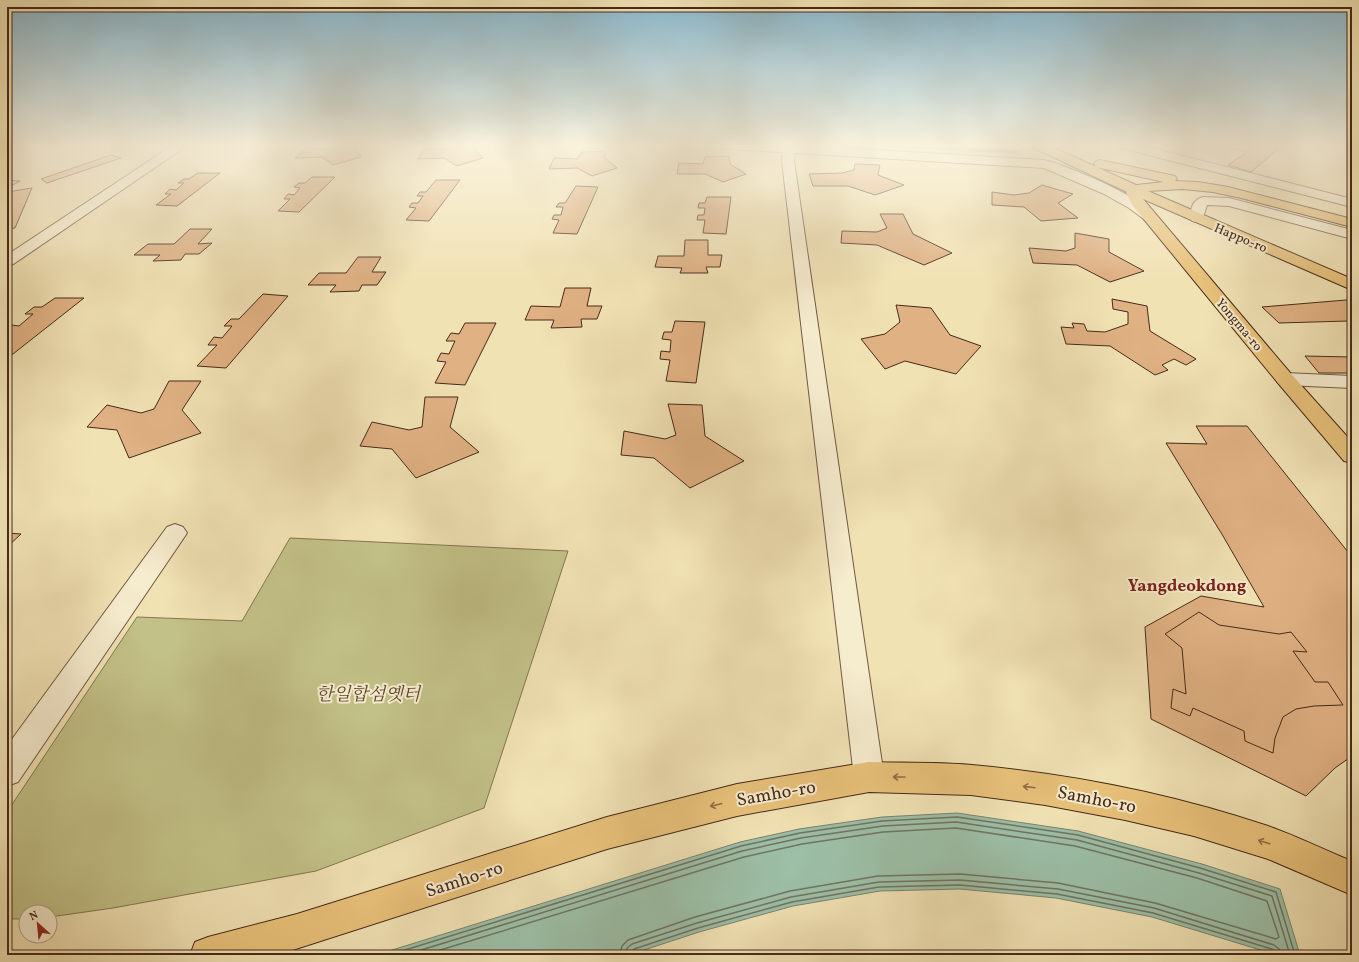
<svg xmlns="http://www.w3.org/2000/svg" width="1359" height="962" font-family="Vollkorn,'Noto Serif KR',serif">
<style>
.green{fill:#c2c187;stroke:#847651}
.water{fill:#9cbfa7;stroke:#7a836f}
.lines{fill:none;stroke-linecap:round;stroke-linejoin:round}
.shore{stroke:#717461;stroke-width:1.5}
.stream{stroke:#7a836f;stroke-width:3.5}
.building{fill:#e0b183;stroke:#462a1b}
.minor-casing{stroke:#715841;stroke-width:2}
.major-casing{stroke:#462a1b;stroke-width:2}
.minor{fill:#f6ecce;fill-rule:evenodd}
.major{fill:#e8c17a;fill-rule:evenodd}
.oneway{stroke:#8f6e46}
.labels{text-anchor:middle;stroke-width:4;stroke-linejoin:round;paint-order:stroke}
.far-street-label{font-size:13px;fill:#462a1b;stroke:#f6ecce}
.quarter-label{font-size:17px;font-weight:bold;fill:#7a1f14;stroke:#f6ecce}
.near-park-label{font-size:18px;font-style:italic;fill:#5f4831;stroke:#f6ecce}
.near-street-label{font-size:18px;fill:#462a1b;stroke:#f6ecce}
</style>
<rect width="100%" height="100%" fill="#f1e2b4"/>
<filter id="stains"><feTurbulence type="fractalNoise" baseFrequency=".005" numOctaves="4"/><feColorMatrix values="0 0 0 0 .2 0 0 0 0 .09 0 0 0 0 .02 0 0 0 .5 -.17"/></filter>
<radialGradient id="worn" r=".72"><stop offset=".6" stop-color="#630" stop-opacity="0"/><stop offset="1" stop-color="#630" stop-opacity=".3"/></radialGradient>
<path class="green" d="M 290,538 L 568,551 L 484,808 L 316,871 L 113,908 L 50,917 L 50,912 L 26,912 L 26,919 L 7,919 L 7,812 L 137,617 L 242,621 Z"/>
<path class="water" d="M 957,813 L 1078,831 L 1202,864 L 1280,889 L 1300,955 L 1277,955 L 1152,917 L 1056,898 L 960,889 L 880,891 L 793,906 L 699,932 L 629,955 L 376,955 L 740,842 L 799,829 L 882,817 Z"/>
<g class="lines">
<path class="shore" d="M 389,955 L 741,846 L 800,833 L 882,821 L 957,817 L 1078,835 L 1200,868 L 1276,892 L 1295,955
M 405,955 L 742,851 L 801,838 L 883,826 L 956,822 L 1077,840 L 1199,873 L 1272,896 L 1290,955
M 424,955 L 744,857 L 802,844 L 883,832 L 956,828 L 1075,846 L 1197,878 L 1267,901 L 1279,937 L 1276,939 L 1155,903 L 1058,883 L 960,874 L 878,876 L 790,891 L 695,917 L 628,940 L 622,946 L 620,955
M 626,955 L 627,948 L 632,944 L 697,923 L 791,897 L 879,882 L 960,880 L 1058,889 L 1154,908 L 1274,945 L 1279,949 L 1280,955
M 631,955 L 634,949 L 698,928 L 792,902 L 879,887 L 960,885 L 1057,894 L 1153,913 L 1272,949 L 1275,951 L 1275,955"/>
<path class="stream" d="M 884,145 L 1017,152"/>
</g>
<path class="building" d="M 332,145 L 357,145 L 355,148 L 361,157 L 333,165 L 322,157 L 295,158 L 307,148 L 328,149 Z
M 452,145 L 476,145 L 475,149 L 483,158 L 457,166 L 444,158 L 417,159 L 426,148 L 448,149 Z
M 1219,145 L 1244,145 L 1252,147 L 1256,145 L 1283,145 L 1251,172 L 1228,165 L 1247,152 Z
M 605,151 L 605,158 L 617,168 L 592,176 L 577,168 L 549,169 L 554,158 L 577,159 L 582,152 Z
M 111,155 L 121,158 L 47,183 L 41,179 Z
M 729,156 L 730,164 L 746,174 L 723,182 L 705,174 L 677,174 L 679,163 L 703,164 L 705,157 Z
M 855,164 L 880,165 L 878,175 L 904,185 L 875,195 L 848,186 L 813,186 L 809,174 L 842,173 L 854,170 Z
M 198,173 L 220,173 L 177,206 L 156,205 L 171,194 L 165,194 L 170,189 L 176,190 L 184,183 L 178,183 L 184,179 L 189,179 Z
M 312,177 L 335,177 L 299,212 L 278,211 L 290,199 L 284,199 L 288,194 L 294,195 L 300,188 L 294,187 L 299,183 L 305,183 Z
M 7,180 L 20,181 L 7,188 Z
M 436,180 L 460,180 L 429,221 L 406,220 L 416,208 L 409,207 L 412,203 L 418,203 L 423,196 L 417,196 L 420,192 L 426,192 Z
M 1042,185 L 1073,194 L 1058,203 L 1078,218 L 1041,221 L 1024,207 L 992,205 L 992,192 L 1014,195 L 1029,193 Z
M 576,186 L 598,187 L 577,234 L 553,233 L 559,220 L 552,219 L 554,215 L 561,215 L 563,207 L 556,207 L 559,203 L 565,203 Z
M 32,188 L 15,228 L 7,229 L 7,192 Z
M 707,197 L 731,197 L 726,234 L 703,233 L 705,220 L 697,220 L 698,215 L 704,215 L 705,208 L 698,208 L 699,203 L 705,203 Z
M 880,214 L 903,214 L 913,234 L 952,253 L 924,265 L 877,245 L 841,243 L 842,231 L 877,232 L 887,228 Z
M 190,229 L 212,229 L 198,244 L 212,243 L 199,254 L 185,254 L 181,260 L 153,261 L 160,255 L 134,255 L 148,244 L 174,244 Z
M 1075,233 L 1109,239 L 1109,252 L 1144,271 L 1110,282 L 1077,265 L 1033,263 L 1029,248 L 1066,251 L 1075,248 Z
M 685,240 L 708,240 L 708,255 L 722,255 L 720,267 L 706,267 L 708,273 L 680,273 L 682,268 L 655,267 L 658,256 L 684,256 Z
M 358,257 L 381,257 L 372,272 L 386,272 L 377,285 L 362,285 L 359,291 L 330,292 L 336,285 L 308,285 L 319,273 L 346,273 Z
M 565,288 L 591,288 L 587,306 L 602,306 L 597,319 L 581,319 L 582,327 L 551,328 L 554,320 L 525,320 L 531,306 L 560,307 Z
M 263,294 L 288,296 L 226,368 L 197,366 L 217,345 L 208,345 L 214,337 L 222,338 L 232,326 L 224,326 L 231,319 L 239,319 Z
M 55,298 L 84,298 L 13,354 L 7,354 L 7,336 L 11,333 L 7,332 L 7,329 L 12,325 L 19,326 L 33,314 L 25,314 L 34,307 L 42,307 Z
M 1112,299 L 1147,306 L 1150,331 L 1196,359 L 1186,365 L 1174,359 L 1162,365 L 1168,370 L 1155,375 L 1110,346 L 1066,344 L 1061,327 L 1074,328 L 1072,323 L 1084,324 L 1087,331 L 1105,332 L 1128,324 L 1128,312 L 1113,309 Z
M 1346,300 L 1352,302 L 1352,322 L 1348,321 L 1279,323 L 1262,307 Z
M 896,305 L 931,308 L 950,335 L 981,346 L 956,374 L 905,361 L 885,369 L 861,339 L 885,334 L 900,322 Z
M 675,321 L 705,322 L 696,383 L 666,381 L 670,360 L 660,359 L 661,351 L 670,352 L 671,340 L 662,339 L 664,332 L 672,332 Z
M 465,323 L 496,323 L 465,385 L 435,383 L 446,362 L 437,361 L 441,353 L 449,354 L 455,341 L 446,341 L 451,333 L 459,334 Z
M 1305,356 L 1352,357 L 1352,373 L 1319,373 Z
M 169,381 L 201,381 L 182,410 L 201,433 L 129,458 L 117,430 L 87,427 L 107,405 L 141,413 L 154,409 Z
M 425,397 L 458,397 L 450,427 L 479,452 L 416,478 L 392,449 L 360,446 L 372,422 L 409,430 L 422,427 Z
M 668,404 L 702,405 L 705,436 L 744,461 L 690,488 L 654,458 L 621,455 L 624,431 L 665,439 L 676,435 Z
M 1196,426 L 1247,426 L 1352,557 L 1352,756 L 1335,768 L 1306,796 L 1151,719 L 1145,627 L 1201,596 L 1264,607 L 1223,536 L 1166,443 L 1207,444 Z
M 7,533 L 21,534 L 7,547 Z
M 1199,612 L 1219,625 L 1279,634 L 1291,632 L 1307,652 L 1293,651 L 1315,682 L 1328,682 L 1343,705 L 1314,706 L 1296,709 L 1283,717 L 1275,738 L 1273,753 L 1245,741 L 1244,731 L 1193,708 L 1190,716 L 1171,708 L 1173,689 L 1186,694 L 1182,648 L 1165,634 Z"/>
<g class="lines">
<g class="minor-casing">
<path id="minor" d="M 173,145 L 188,145 L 12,265 L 7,267 L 7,255 Z
M 720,145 L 792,145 L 1044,160 C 1068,166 1143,197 1157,217 L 1155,220 L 1150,221 L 1145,220 L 1129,208 L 1104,194 L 1044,168 L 795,153 L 794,161 L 884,777 L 880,788 L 869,792 L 858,788 L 854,777 L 782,161 L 783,152 L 726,149 L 722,148 Z
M 1119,145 L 1140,145 L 1352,199 L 1352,207 L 1121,148 Z
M 1203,197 L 1229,198 L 1352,230 L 1352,239 L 1229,206 L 1207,205 L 1202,221 L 1197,222 L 1192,221 L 1190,218 C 1191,208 1192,200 1203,197 Z
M 1285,373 L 1352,376 L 1352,388 L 1285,385 L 1278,383 L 1276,379 L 1278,375 Z
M 175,524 L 183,527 L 187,533 L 183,539 L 18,782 L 7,786 L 7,746 L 167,527 Z"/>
</g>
<g class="major-casing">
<path id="major" d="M 1032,145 L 1048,145 L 1136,185 L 1164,182 L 1096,167 L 1094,164 L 1096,161 L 1100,160 L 1175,176 L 1177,179 L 1175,181 L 1198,182 L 1228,187 L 1352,219 L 1352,227 L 1241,198 L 1213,192 L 1183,189 L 1148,191 L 1352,279 L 1352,290 L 1143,199 L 1292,375 L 1352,442 L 1352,463 L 1344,461 L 1278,383 L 1133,206 L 1126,193 L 1127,192 L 1034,148 Z
M 869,762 C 903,763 938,762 972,765 C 1072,774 1173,794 1268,826 C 1297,836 1324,850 1352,861 L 1352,895 L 1268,859 L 1194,836 L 1125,820 L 1045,805 L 971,795 L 869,792 L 737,816 L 607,849 L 277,955 L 190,955 L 195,942 L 208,937 L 297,914 L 607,817 L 737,784 Z"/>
</g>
<use href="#minor" class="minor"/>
<use href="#major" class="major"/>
</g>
<defs><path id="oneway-shaft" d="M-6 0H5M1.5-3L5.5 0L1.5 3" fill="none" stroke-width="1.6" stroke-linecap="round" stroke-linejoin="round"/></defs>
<g class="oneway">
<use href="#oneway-shaft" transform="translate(899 777) rotate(-180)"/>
<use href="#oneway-shaft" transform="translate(1029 787) rotate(-173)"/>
<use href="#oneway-shaft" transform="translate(716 805) rotate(166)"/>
<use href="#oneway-shaft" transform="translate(1264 842) rotate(-162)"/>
</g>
<linearGradient id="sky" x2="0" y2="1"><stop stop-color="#89b8ce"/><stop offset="0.52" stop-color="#f9f2dd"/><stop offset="1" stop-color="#f9f2dd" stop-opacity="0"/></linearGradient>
<rect width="1359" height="280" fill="url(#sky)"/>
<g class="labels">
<g class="far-street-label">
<text transform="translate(1241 237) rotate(23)" y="5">Happo-ro</text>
<text transform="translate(1240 324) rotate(50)" y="5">Yongma-ro</text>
</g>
<g class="quarter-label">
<text x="1187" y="591">Yangdeokdong</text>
</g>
<g class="near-park-label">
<text x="368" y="700">한일합섬옛터</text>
</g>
<g class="near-street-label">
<text transform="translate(776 793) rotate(-10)" y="6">Samho-ro</text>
<text transform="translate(1097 799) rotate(11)" y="6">Samho-ro</text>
<text transform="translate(464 879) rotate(-18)" y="6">Samho-ro</text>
</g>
</g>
<rect width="1359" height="962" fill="none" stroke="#f1e2b4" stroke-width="24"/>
<rect x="8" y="8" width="1343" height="946" fill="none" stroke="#462a1b" stroke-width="2"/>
<rect x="12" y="12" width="1335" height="938" fill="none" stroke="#462a1b"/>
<g transform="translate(38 924) rotate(333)"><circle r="19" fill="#f6ecce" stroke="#b09e86"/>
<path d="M0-3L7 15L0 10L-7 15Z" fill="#8f2418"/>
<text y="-6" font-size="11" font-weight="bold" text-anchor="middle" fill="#462a1b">N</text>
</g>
<rect width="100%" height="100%" filter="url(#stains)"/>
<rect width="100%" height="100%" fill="url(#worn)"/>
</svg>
